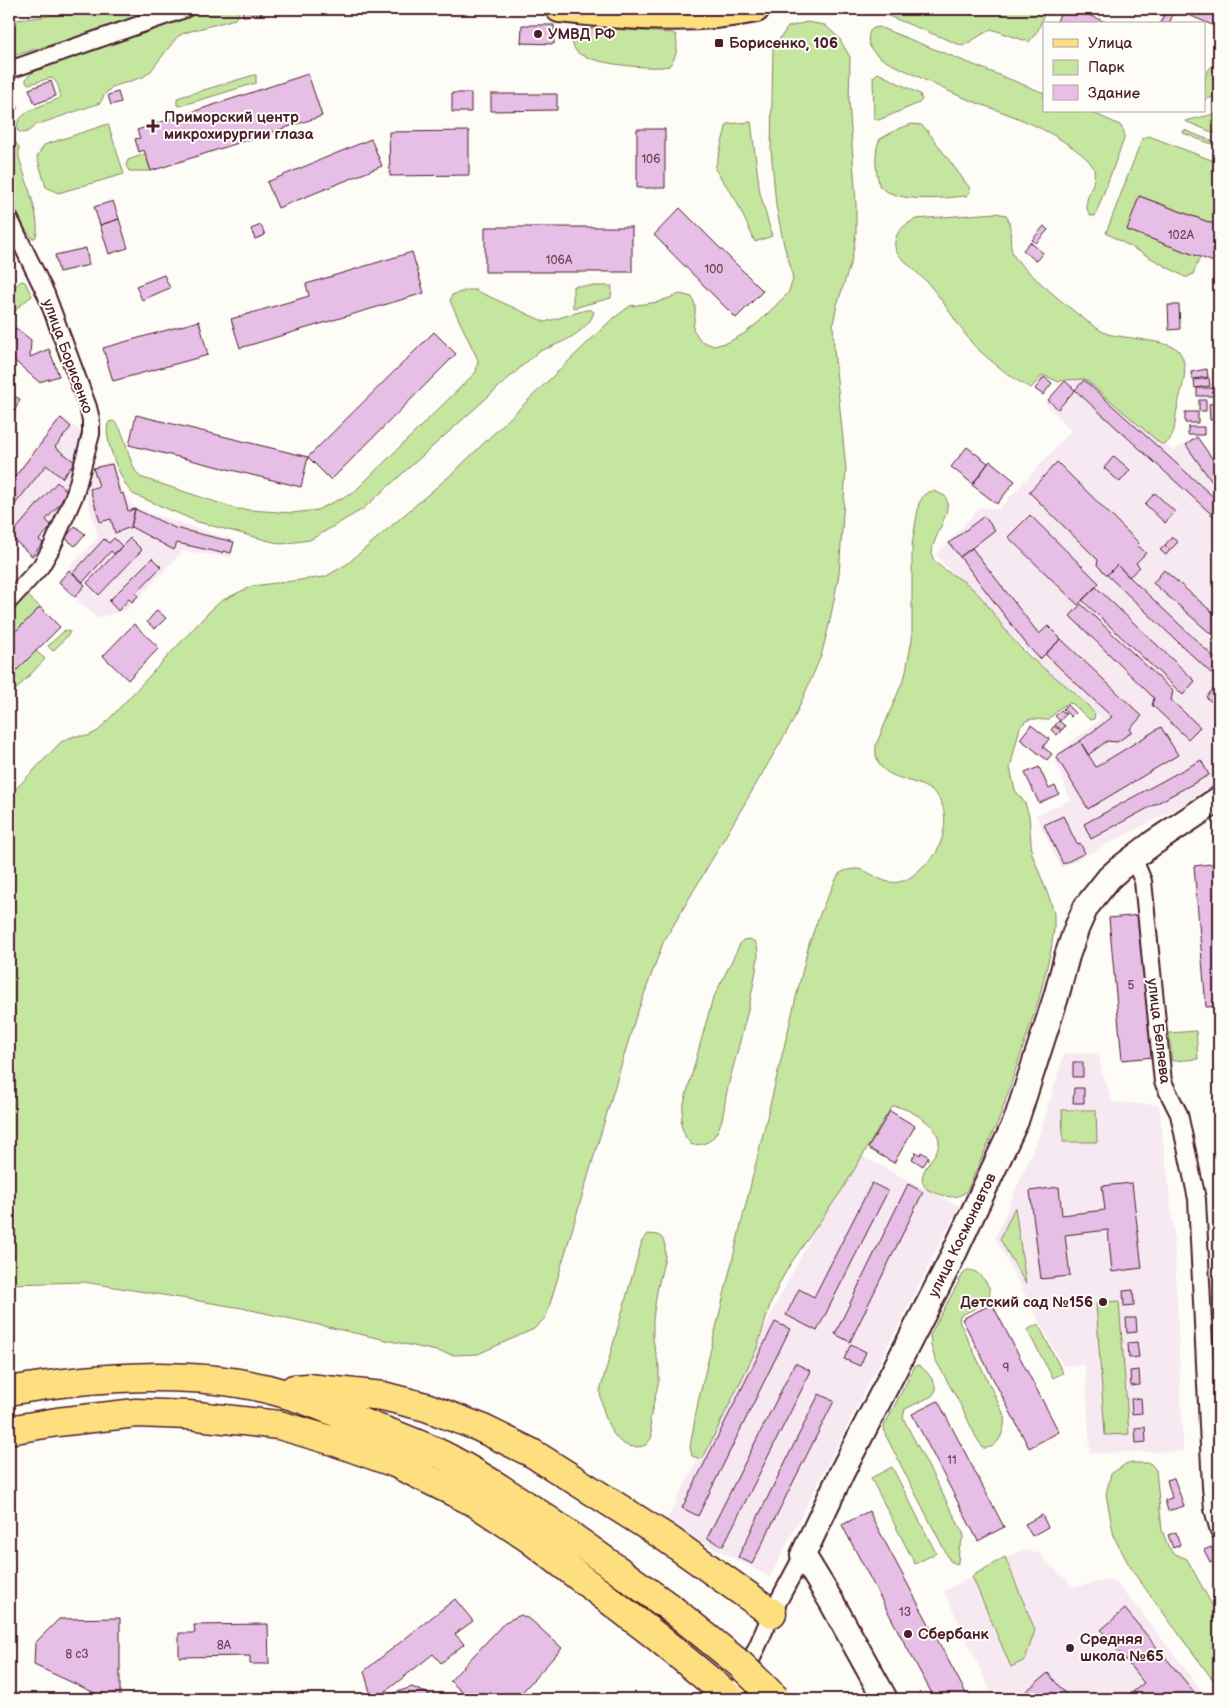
<svg xmlns="http://www.w3.org/2000/svg" width="1228" height="1708" font-family="'Balsamiq Sans',sans-serif">
<style>
.built{fill:#f6e9f2}
.green{fill:#c5e69e;stroke:#888264}
.building{fill:#e6bee6;stroke:#4a1f2b}
.lines{fill:none;stroke-linecap:round;stroke-linejoin:round}
.minor-casing{stroke:#4a1f2b;stroke-width:20}
.secondary-casing{stroke:#4a1f2b;stroke-width:28}
.primary-casing{stroke:#4a1f2b;stroke-width:30}
.trunk-casing{stroke:#4a1f2b;stroke-width:31}
.minor{stroke:#fdfcf7;stroke-width:16}
.secondary{stroke:#fdfcf7;stroke-width:24}
.primary{stroke:#fedf80;stroke-width:26}
.trunk{stroke:#fedf80;stroke-width:28}
.trunk-bridge-casing{stroke:#4a1f2b;stroke-width:31;stroke-linecap:butt}
.trunk-bridge{stroke:#fedf80;stroke-width:28}
.poi-dot{fill:#4a1f2b;stroke:#fdfcf7;stroke-width:2}
.labels{text-anchor:middle;stroke-width:4;stroke-linejoin:round;paint-order:stroke}
.number-label{font-size:12px;fill:#71475a}
.poi-label{font-size:15px;font-weight:bold;fill:#4a1f2b;stroke:#fdfcf7;text-anchor:start}
.street-label{font-size:15px;fill:#4a1f2b;stroke:#fdfcf7}
</style>
<rect width="100%" height="100%" fill="#fdfcf7"/>
<filter id="ink" filterUnits="userSpaceOnUse"><feTurbulence type="fractalNoise" baseFrequency=".02" numOctaves="2"/><feDisplacementMap in="SourceGraphic" scale="10" xChannelSelector="R" yChannelSelector="G"/><feConvolveMatrix kernelMatrix="1 2 1 2 8 2 1 2 1" color-interpolation-filters="sRGB"/></filter>
<g filter="url(#ink)">
<path class="built" d="M 1084,379 L 1173,451 L 1197,436 L 1219,467 L 1219,787 L 1061,868 L 1036,815 L 1071,800 L 1054,757 L 1101,718 L 1040,664 L 971,597 L 936,554 L 949,542 L 980,507 L 999,509 L 1071,431 L 1045,403 L 1065,381 Z
M 61,416 L 81,432 L 70,493 L 46,542 L 33,559 L 9,537 L 9,482 Z
M 112,462 L 123,493 L 135,508 L 235,541 L 231,557 L 183,551 L 127,610 L 97,618 L 57,582 L 98,537 L 84,487 L 92,467 Z
M 1064,1053 L 1099,1053 L 1102,1074 L 1113,1102 L 1159,1105 L 1174,1232 L 1183,1451 L 1090,1453 L 1085,1365 L 1063,1366 L 995,1238 L 1041,1131 Z
M 854,1152 L 959,1206 L 770,1577 L 665,1523 Z
M 1022,1550 L 1038,1553 L 1074,1587 L 1112,1579 L 1139,1609 L 1208,1699 L 994,1699 L 944,1591 Z"/>
<path class="green" d="M 104,9 L 164,9 L 154,14 L 9,57 L 9,21 Z
M 212,9 L 238,9 L 239,13 L 235,19 L 184,33 L 177,37 L 150,72 L 143,77 L 112,87 L 105,94 L 100,103 L 36,125 C 30,130 25,136 18,131 C 11,114 46,104 58,99 L 60,96 C 60,89 57,80 51,78 L 29,84 L 26,82 L 26,79 L 31,73 L 96,48 Z
M 881,9 L 1046,9 L 1038,30 L 1029,42 L 991,29 L 963,46 L 886,15 Z
M 807,22 L 825,25 L 839,38 L 850,57 L 849,101 L 856,203 L 856,232 L 854,247 L 851,262 L 837,305 L 833,324 L 834,350 L 846,469 L 839,574 L 829,625 L 821,656 L 793,721 L 663,943 L 635,1019 L 546,1317 L 534,1329 L 478,1354 L 454,1355 L 242,1308 L 84,1282 L 9,1284 L 9,796 L 61,742 L 74,736 L 88,736 L 98,731 L 209,612 L 221,601 L 252,586 L 325,577 L 347,564 L 453,473 L 610,321 L 630,306 L 658,302 L 680,294 L 692,297 C 698,308 694,318 693,329 L 701,341 L 714,346 L 729,342 L 745,333 L 759,322 L 788,293 L 793,280 L 791,268 L 784,245 L 776,206 L 771,149 L 773,48 L 788,27 Z
M 879,27 L 1044,93 L 1044,111 L 1089,111 L 1120,125 L 1124,131 L 1124,139 L 1095,216 L 1091,216 C 1078,201 1098,186 1094,170 C 1091,154 1042,128 1027,122 C 1012,115 996,110 980,104 C 955,95 931,83 907,71 C 896,66 882,61 874,52 C 868,46 867,39 870,31 L 874,28 Z
M 595,28 L 672,33 L 676,35 C 678,47 677,57 669,66 C 653,70 590,64 577,52 C 574,49 572,43 571,38 L 585,29 Z
M 1219,60 L 1219,95 L 1204,100 C 1204,81 1202,72 1219,60 Z
M 878,73 L 920,94 L 922,100 L 919,103 L 879,120 L 874,119 L 873,77 Z
M 254,75 L 256,75 L 256,83 L 180,106 L 177,105 L 177,98 Z
M 1219,113 L 1219,135 L 1185,121 Z
M 751,122 L 760,193 L 772,236 L 755,242 L 736,200 L 715,169 L 727,124 Z
M 108,124 L 124,174 L 58,193 L 46,187 L 37,157 L 44,145 Z
M 912,124 L 921,125 L 926,129 L 969,187 L 970,192 L 967,196 C 942,198 901,204 880,187 C 876,175 873,151 880,139 L 900,128 Z
M 1184,130 L 1219,144 L 1219,147 L 1183,133 Z
M 1149,136 L 1219,163 L 1219,226 L 1140,196 L 1127,230 L 1200,257 L 1193,274 L 1188,277 L 1185,277 L 1106,233 L 1142,139 Z
M 9,139 L 13,139 L 19,147 L 19,157 C 23,173 44,226 35,238 L 32,238 L 25,229 L 9,194 Z
M 145,154 L 151,171 L 129,171 L 126,165 L 128,160 Z
M 996,213 L 1006,215 C 1014,227 1007,245 1014,256 C 1023,270 1093,330 1108,334 C 1123,338 1170,341 1178,350 C 1192,367 1180,391 1177,409 C 1175,419 1176,430 1170,439 C 1168,443 1165,444 1161,444 L 1085,379 L 1064,380 L 1059,382 L 1043,375 L 1031,388 C 1016,382 981,354 971,342 C 956,323 944,301 928,283 C 923,278 896,254 896,251 C 891,235 903,225 916,219 Z
M 22,281 L 25,282 L 32,296 L 17,308 L 9,324 C 9,312 9,286 22,281 Z
M 573,286 L 612,286 L 611,298 L 573,308 Z
M 468,290 L 475,290 L 545,322 L 586,310 L 591,310 L 594,312 C 589,332 556,346 539,351 L 363,509 L 310,540 L 281,544 L 198,522 L 133,494 C 122,485 101,434 109,422 L 113,421 C 127,429 126,462 140,477 L 237,509 L 292,513 L 317,510 L 353,493 L 476,372 L 478,360 L 450,301 L 452,295 Z
M 934,491 L 945,496 C 956,512 924,546 934,560 C 944,572 959,577 971,587 C 990,604 1001,628 1019,646 C 1043,672 1073,686 1095,714 L 1094,719 L 1090,720 L 1073,704 L 1069,703 L 1060,708 L 1048,720 L 1031,719 L 1026,721 L 1020,727 L 1010,768 L 1015,790 L 1025,803 L 1029,816 L 1032,854 L 1050,900 L 1054,914 L 1054,928 L 1051,950 L 1039,999 L 1000,1117 L 967,1191 C 953,1202 943,1195 928,1190 C 911,1175 937,1159 939,1144 C 941,1126 909,1108 894,1106 L 891,1108 L 842,1190 L 791,1263 L 780,1282 L 770,1305 L 757,1348 L 705,1454 L 701,1459 L 692,1456 L 690,1447 L 698,1402 L 809,944 C 816,925 822,906 832,888 C 834,884 836,878 839,874 C 844,870 851,869 857,869 C 868,870 878,880 889,882 C 901,884 910,879 919,870 C 925,864 934,858 937,851 C 947,831 950,801 929,789 C 908,776 872,780 876,745 L 905,676 L 912,640 L 912,545 L 919,503 L 924,495 L 928,492 Z
M 25,595 L 28,596 L 40,607 L 9,638 L 9,610 L 22,597 Z
M 65,630 L 70,632 L 69,634 L 53,651 L 48,646 Z
M 36,651 L 45,659 L 13,693 L 9,689 L 9,678 Z
M 750,939 L 755,942 C 758,947 758,952 758,957 C 752,1002 738,1047 727,1091 C 724,1105 724,1122 715,1135 C 710,1143 702,1145 692,1145 L 686,1138 L 681,1125 L 683,1107 L 712,1001 L 740,944 L 743,940 Z
M 1196,1031 L 1198,1059 L 1172,1061 L 1169,1033 Z
M 1062,1110 L 1096,1110 L 1097,1142 L 1063,1142 Z
M 1015,1207 L 1026,1284 L 1000,1239 Z
M 648,1234 L 658,1235 L 662,1238 L 665,1245 L 665,1257 L 657,1291 L 653,1319 L 653,1340 L 659,1367 L 659,1380 L 650,1419 L 652,1437 L 646,1445 C 614,1457 602,1414 600,1391 L 642,1241 Z
M 968,1270 C 976,1270 980,1275 985,1281 C 1001,1300 974,1308 960,1316 L 959,1321 L 1004,1415 C 1006,1427 1000,1450 983,1448 L 976,1437 L 960,1404 L 935,1359 L 931,1346 L 930,1335 L 963,1274 Z
M 1119,1301 L 1129,1434 L 1105,1435 L 1096,1303 Z
M 1038,1324 L 1063,1373 L 1053,1378 L 1027,1330 Z
M 918,1365 C 926,1369 935,1381 936,1390 L 932,1396 L 905,1409 L 903,1418 L 964,1535 L 959,1549 L 958,1563 L 957,1564 L 950,1561 L 885,1434 L 884,1426 L 915,1366 Z
M 1127,1463 L 1150,1463 L 1156,1470 L 1162,1530 L 1168,1546 L 1173,1553 L 1187,1559 L 1219,1618 L 1219,1688 L 1133,1572 L 1114,1537 L 1106,1494 L 1111,1474 Z
M 892,1467 L 936,1553 L 915,1564 L 871,1478 Z
M 1005,1557 L 1035,1630 L 1025,1660 L 1011,1667 L 972,1576 Z"/>
<path class="building" d="M 242,9 L 262,9 L 262,14 L 243,16 Z
M 287,9 L 305,9 L 305,12 L 287,13 Z
M 1062,9 L 1074,9 L 1110,24 L 1056,24 Z
M 1166,9 L 1219,9 L 1219,28 L 1175,9 L 1169,24 L 1160,24 Z
M 522,25 L 554,25 L 554,44 L 521,43 Z
M 308,74 L 322,116 L 151,171 L 144,150 L 139,152 L 135,139 L 140,138 L 137,130 Z
M 51,81 L 56,96 L 35,104 L 29,89 Z
M 12,84 L 16,92 L 9,95 L 9,85 Z
M 118,92 L 121,102 L 111,105 L 108,95 Z
M 452,93 L 471,93 L 471,112 L 452,112 Z
M 491,94 L 557,94 L 557,110 L 491,111 Z
M 14,100 L 18,108 L 9,113 L 9,102 Z
M 637,129 L 665,129 L 665,188 L 637,188 Z
M 469,131 L 469,175 L 390,176 L 389,132 Z
M 371,139 L 382,166 L 278,208 L 267,182 Z
M 1139,196 L 1219,226 L 1219,264 L 1127,230 Z
M 113,201 L 119,219 L 100,225 L 94,207 Z
M 680,208 L 763,291 L 736,318 L 654,235 Z
M 119,219 L 128,248 L 109,254 L 100,225 Z
M 261,225 L 265,235 L 255,239 L 251,229 Z
M 1044,226 L 1048,230 L 1036,243 L 1032,240 Z
M 485,227 L 632,227 L 632,272 L 485,272 Z
M 1030,242 L 1043,253 L 1036,261 L 1023,250 Z
M 86,248 L 89,265 L 59,272 L 55,255 Z
M 412,252 L 424,293 L 240,348 L 231,319 L 309,296 L 306,284 Z
M 164,275 L 170,288 L 142,300 L 136,286 Z
M 9,282 L 14,285 L 9,297 Z
M 1168,305 L 1179,305 L 1180,329 L 1169,330 Z
M 199,321 L 208,355 L 113,381 L 103,348 Z
M 16,328 L 31,340 L 30,357 L 49,349 L 59,376 L 39,382 L 9,356 L 9,340 Z
M 434,332 L 456,354 L 331,480 L 308,457 Z
M 1207,369 L 1208,377 L 1192,379 L 1191,372 Z
M 1044,377 L 1052,383 L 1043,395 L 1035,389 Z
M 1209,378 L 1210,386 L 1195,388 L 1194,380 Z
M 1084,380 L 1219,502 L 1219,521 L 1075,390 Z
M 1065,381 L 1075,390 L 1058,409 L 1048,400 Z
M 1197,388 L 1213,388 L 1213,396 L 1197,396 Z
M 9,394 L 20,399 L 9,423 Z
M 1199,400 L 1206,400 L 1206,411 L 1199,411 Z
M 1215,403 L 1216,419 L 1210,420 L 1209,404 Z
M 1185,412 L 1198,412 L 1198,423 L 1185,423 Z
M 136,415 L 308,457 L 301,487 L 129,445 Z
M 61,418 L 71,427 L 55,447 L 75,462 L 62,478 L 46,465 L 9,512 L 9,484 Z
M 1188,427 L 1204,427 L 1204,435 L 1188,435 Z
M 1197,437 L 1219,468 L 1219,492 L 1186,445 Z
M 967,447 L 988,463 L 973,484 L 951,467 Z
M 1114,456 L 1130,470 L 1120,482 L 1104,468 Z
M 990,461 L 1015,481 L 997,504 L 972,485 Z
M 1057,462 L 1139,543 L 1137,545 L 1146,553 L 1136,563 L 1140,567 L 1129,577 L 1117,565 L 1107,575 L 1097,565 L 1098,560 L 1029,492 Z
M 112,464 L 120,494 L 123,493 L 128,511 L 135,509 L 131,527 L 115,533 L 111,519 L 100,522 L 90,489 L 99,486 L 93,468 Z
M 57,482 L 69,493 L 46,520 L 52,526 L 39,540 L 43,543 L 32,556 L 10,536 Z
M 1155,493 L 1175,512 L 1165,523 L 1145,504 Z
M 135,509 L 175,528 L 234,542 L 231,553 L 223,551 L 222,553 L 177,543 L 174,550 L 131,527 Z
M 1030,515 L 1099,583 L 1078,605 L 1008,537 Z
M 984,516 L 995,530 L 960,557 L 949,543 Z
M 75,526 L 85,534 L 75,546 L 65,538 Z
M 1172,537 L 1178,542 L 1170,550 L 1165,545 Z
M 114,538 L 122,546 L 114,554 L 111,551 L 83,582 L 73,573 L 104,539 L 109,543 Z
M 130,538 L 142,550 L 99,595 L 87,583 Z
M 1165,545 L 1170,550 L 1166,555 L 1160,550 Z
M 972,548 L 1039,634 L 1048,626 L 1061,639 L 1040,659 L 1027,645 L 960,557 Z
M 152,558 L 161,567 L 136,593 L 138,596 L 132,602 L 129,599 L 118,611 L 109,601 Z
M 1117,565 L 1219,662 L 1219,669 L 1213,675 L 1107,575 Z
M 69,570 L 85,585 L 75,597 L 59,582 Z
M 1164,570 L 1219,618 L 1219,641 L 1153,583 Z
M 1096,587 L 1195,681 L 1183,695 L 1082,600 Z
M 1081,604 L 1173,691 L 1171,700 L 1200,727 L 1188,739 L 1152,705 L 1154,698 L 1070,616 Z
M 40,607 L 60,627 L 9,678 L 9,638 Z
M 157,610 L 166,618 L 155,629 L 147,622 Z
M 134,624 L 159,648 L 128,680 L 103,656 Z
M 1061,639 L 1142,716 L 1130,729 L 1132,732 L 1117,742 L 1107,741 L 1088,755 L 1080,741 L 1112,717 L 1045,654 Z
M 1216,686 L 1219,687 L 1219,709 L 1206,697 Z
M 1067,705 L 1075,713 L 1071,717 L 1063,709 Z
M 1061,710 L 1066,714 L 1060,721 L 1055,716 Z
M 1059,721 L 1065,726 L 1062,730 L 1055,725 Z
M 1031,725 L 1049,739 L 1043,747 L 1052,754 L 1047,760 L 1020,739 Z
M 1054,726 L 1061,731 L 1057,735 L 1051,730 Z
M 1161,727 L 1178,755 L 1088,809 L 1056,756 L 1080,741 L 1096,767 Z
M 1201,760 L 1209,775 L 1091,839 L 1084,824 Z
M 1039,767 L 1049,789 L 1055,786 L 1059,794 L 1039,803 L 1025,773 Z
M 1063,816 L 1077,844 L 1080,843 L 1085,853 L 1063,864 L 1044,825 Z
M 1219,863 L 1219,1006 L 1206,1007 L 1194,866 Z
M 1140,915 L 1153,1057 L 1122,1060 L 1109,918 Z
M 1073,1062 L 1083,1062 L 1083,1077 L 1073,1077 Z
M 1074,1088 L 1084,1088 L 1084,1103 L 1073,1103 Z
M 890,1111 L 915,1126 L 894,1163 L 868,1148 Z
M 916,1152 L 920,1155 L 921,1152 L 929,1157 L 923,1166 L 912,1159 Z
M 872,1183 L 888,1191 L 817,1331 L 786,1315 L 799,1289 L 814,1297 Z
M 1132,1183 L 1142,1268 L 1112,1272 L 1108,1230 L 1065,1235 L 1070,1276 L 1041,1279 L 1030,1191 L 1059,1187 L 1062,1215 L 1105,1210 L 1102,1186 Z
M 908,1184 L 923,1192 L 850,1342 L 835,1334 Z
M 1133,1290 L 1134,1305 L 1124,1306 L 1123,1291 Z
M 992,1304 L 1059,1432 L 1029,1448 L 962,1319 Z
M 1126,1318 L 1136,1318 L 1137,1332 L 1127,1333 Z
M 775,1322 L 790,1329 L 698,1516 L 682,1508 Z
M 1137,1342 L 1139,1357 L 1129,1358 L 1128,1343 Z
M 851,1344 L 866,1352 L 860,1366 L 844,1359 Z
M 795,1363 L 811,1371 L 723,1546 L 707,1538 Z
M 1139,1370 L 1140,1385 L 1131,1386 L 1130,1371 Z
M 819,1394 L 834,1401 L 752,1564 L 738,1557 Z
M 1141,1398 L 1142,1413 L 1132,1414 L 1131,1399 Z
M 938,1401 L 1004,1527 L 978,1541 L 912,1414 Z
M 1145,1427 L 1146,1442 L 1136,1443 L 1135,1428 Z
M 1174,1478 L 1184,1506 L 1168,1511 L 1165,1500 L 1172,1498 L 1167,1480 Z
M 869,1511 L 876,1525 L 969,1699 L 935,1699 L 906,1646 L 842,1525 Z
M 1042,1515 L 1048,1527 L 1032,1536 L 1025,1524 Z
M 1176,1532 L 1180,1545 L 1173,1548 L 1168,1535 Z
M 1211,1547 L 1217,1559 L 1210,1562 L 1204,1550 Z
M 455,1599 L 473,1621 L 455,1634 L 464,1644 L 441,1663 L 433,1654 L 376,1699 L 372,1699 L 364,1671 Z
M 1125,1609 L 1200,1699 L 1124,1699 L 1144,1683 L 1101,1630 Z
M 521,1615 L 531,1620 L 562,1648 L 516,1699 L 470,1699 L 450,1681 L 505,1622 Z
M 120,1618 L 120,1699 L 108,1699 L 34,1665 L 35,1643 L 59,1619 Z
M 268,1624 L 269,1664 L 250,1664 L 250,1656 L 179,1657 L 179,1633 L 195,1633 L 194,1625 Z
M 1048,1673 L 1070,1699 L 1031,1699 L 1025,1692 Z
M 412,1687 L 440,1699 L 392,1699 L 394,1693 Z"/>
<g class="lines">
<g class="minor-casing">
<path id="minor" d="M 9,70 L 185,9
M 9,218 L 46,294 L 88,407 L 91,420 L 91,434 L 75,494 L 52,547 L 41,566 L 9,601
M 1133,857 L 1143,881 L 1163,1082 L 1179,1114 L 1197,1199 L 1211,1487 L 1213,1509 L 1219,1531
M 734,1699 L 772,1613 L 803,1555"/>
</g>
<g class="secondary-casing">
<path id="secondary" d="M 885,1699 L 831,1601 L 803,1555 L 843,1470 L 949,1264 L 1016,1121 L 1056,997 L 1067,956 L 1077,927 L 1086,907 L 1109,878 L 1119,869 L 1153,843 L 1219,799"/>
</g>
<g class="primary-casing">
<path id="primary" d="M 559,9 C 622,16 694,22 756,9"/>
</g>
<g class="trunk-casing">
<path id="trunk" d="M 294,1389 L 308,1388 L 383,1396 L 426,1407 L 479,1427 L 532,1453 L 665,1537 L 772,1613
M 9,1391 C 94,1376 202,1368 286,1394 C 311,1401 335,1412 360,1422 C 390,1433 422,1444 450,1459 C 529,1502 600,1558 672,1609
M 9,1430 L 57,1422 L 136,1413 L 188,1415 L 279,1425 L 330,1440 L 395,1463 L 476,1503 L 527,1537 L 656,1636 L 732,1699"/>
</g>
<use href="#minor" class="minor"/>
<use href="#secondary" class="secondary"/>
<use href="#primary" class="primary"/>
<use href="#trunk" class="trunk"/>
<g class="trunk-bridge-casing">
<path id="trunk-bridge" d="M 672,1609 L 741,1665 L 776,1699"/>
</g>
<use href="#trunk-bridge" class="trunk-bridge"/>
</g>
</g>
<g class="poi-dot">
<circle cx="538" cy="34" r="5"/>
<rect x="714" y="38" width="10" height="10" rx="2.5"/>
<path d="M150.5 118.5h5v5h5v5h-5v5h-5v-5h-5v-5h5z"/>
<circle cx="1103" cy="1302" r="5"/>
<circle cx="908" cy="1634" r="5"/>
<circle cx="1070" cy="1648" r="5"/>
</g>
<g class="labels">
<g class="number-label">
<text x="651" y="163">106</text>
<text x="1181" y="239">102А</text>
<text x="559" y="264">106А</text>
<text x="714" y="273">100</text>
<text x="1131" y="989">5</text>
<text x="1006" y="1372">9</text>
<text x="952" y="1464">11</text>
<text x="905" y="1616">13</text>
<text x="224" y="1649">8А</text>
<text x="77" y="1658">8 с3</text>
</g>
<g class="poi-label">
<text x="548" y="39">УМВД РФ</text>
<text x="729" y="48">Борисенко, 106</text>
<text x="164" y="122">Приморский центр<tspan x="164" dy="17">микрохирургии глаза</tspan></text>
<text x="1093" y="1307" text-anchor="end">Детский сад №156</text>
<text x="918" y="1639">Сбербанк</text>
<text x="1080" y="1644">Средняя<tspan x="1080" dy="17">школа №65</tspan></text>
</g>
<g class="street-label">
<text transform="translate(68 356) rotate(70)" y="5">улица Борисенко</text>
<text transform="translate(1159 1031) rotate(83)" y="5">улица Беляева</text>
<text transform="translate(962 1235) rotate(-64)" y="5">улица Космонавтов</text>
</g>
</g>
<rect width="1228" height="1708" fill="none" stroke="#fdfcf7" stroke-width="30"/>
<rect x="15" y="15" width="1198" height="1678" fill="none" stroke="#4a1f2b" stroke-width="2" filter="url(#ink)"/>
<rect x="1043" y="22" width="162" height="90" fill="#fdfcf7" stroke="#b5a4a5"/>
<rect x="1053" y="39" width="25" height="8" fill="#fedf80" stroke="#b5a4a5"/>
<text x="1088" y="48" font-size="15" fill="#4a1f2b">Улица</text>
<rect x="1053" y="60" width="25" height="15" fill="#c5e69e" stroke="#b5a4a5"/>
<text x="1088" y="72" font-size="15" fill="#4a1f2b">Парк</text>
<rect x="1053" y="85" width="25" height="15" fill="#e6bee6" stroke="#b5a4a5"/>
<text x="1088" y="98" font-size="15" fill="#4a1f2b">Здание</text>
</svg>
